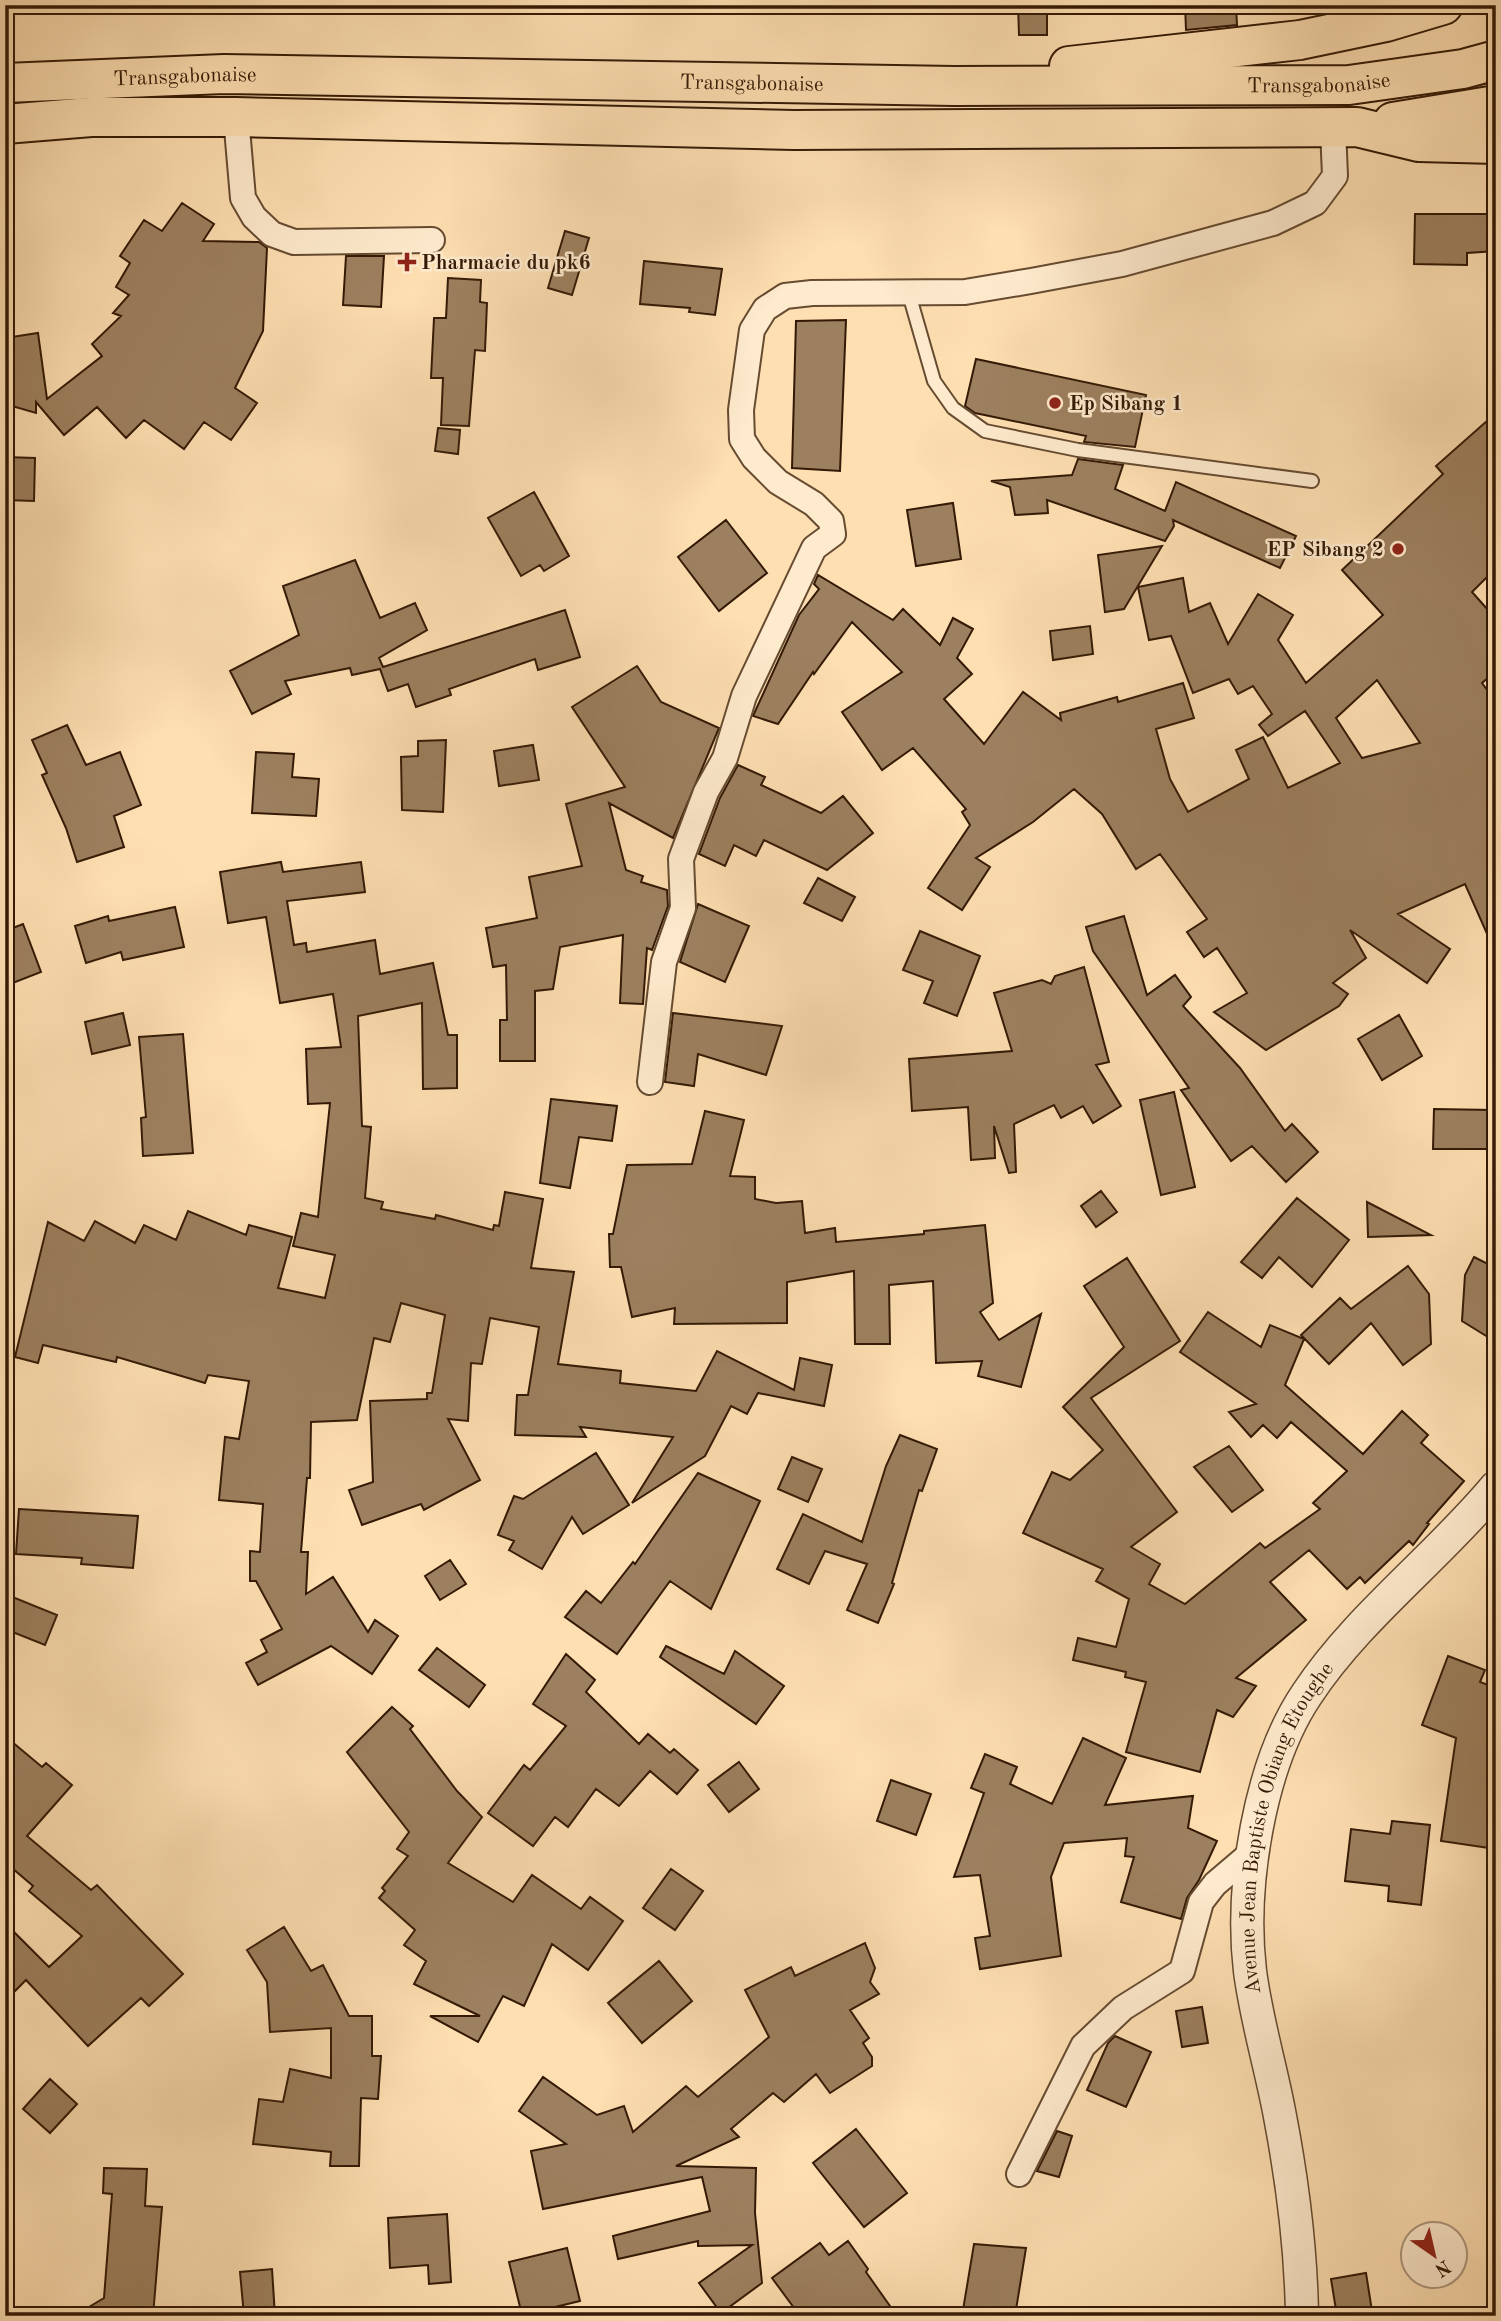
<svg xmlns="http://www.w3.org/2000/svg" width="1501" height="2321" font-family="'Old Standard TT',serif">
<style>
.building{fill:#9d805f;stroke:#341a06;stroke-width:2;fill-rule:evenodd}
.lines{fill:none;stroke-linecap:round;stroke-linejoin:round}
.service-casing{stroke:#664b31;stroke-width:16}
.minor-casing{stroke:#664b31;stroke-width:28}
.tertiary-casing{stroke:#664b31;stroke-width:35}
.trunk-casing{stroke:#341a06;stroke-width:42}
.service{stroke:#feeacd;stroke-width:12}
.minor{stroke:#feeacd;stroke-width:24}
.tertiary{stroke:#feeacd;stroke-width:32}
.trunk{stroke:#fedfb2;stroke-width:38}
.poi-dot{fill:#8f2418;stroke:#feeacd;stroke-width:2.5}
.labels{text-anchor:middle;stroke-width:5;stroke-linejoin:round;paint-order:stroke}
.street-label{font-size:21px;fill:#341a06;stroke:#feeacd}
.poi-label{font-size:21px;font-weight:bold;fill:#341a06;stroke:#feeacd;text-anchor:start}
</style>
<rect width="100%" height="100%" fill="#fedfb2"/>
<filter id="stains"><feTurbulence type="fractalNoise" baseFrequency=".00286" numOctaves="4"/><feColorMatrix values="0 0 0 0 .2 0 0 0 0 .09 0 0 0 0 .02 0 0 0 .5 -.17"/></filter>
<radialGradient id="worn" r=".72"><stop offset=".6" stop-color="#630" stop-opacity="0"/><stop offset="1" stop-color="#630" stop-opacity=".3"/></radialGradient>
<path class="building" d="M 1018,5 L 1047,5 L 1047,35 L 1019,35 Z
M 1185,5 L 1236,5 L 1237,25 L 1186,30 Z
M 182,203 L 214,224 L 203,241 L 259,242 L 267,248 L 263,331 L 235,388 L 257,403 L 231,440 L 204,422 L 184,449 L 144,420 L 126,438 L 97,407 L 64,435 L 36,402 L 36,413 L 5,404 L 5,338 L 38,333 L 47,399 L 102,356 L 92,344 L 121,316 L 113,313 L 129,295 L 116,287 L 130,263 L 120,256 L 144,220 L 162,231 Z
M 1415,214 L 1496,214 L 1496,251 L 1467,253 L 1467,265 L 1414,264 Z
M 565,231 L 589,238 L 572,295 L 548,288 Z
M 346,256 L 384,256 L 381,307 L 343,305 Z
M 644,261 L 722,269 L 715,315 L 689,312 L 690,308 L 640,304 Z
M 448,278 L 481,280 L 480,302 L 487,303 L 485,351 L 475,350 L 469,426 L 441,425 L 443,378 L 431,378 L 434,318 L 446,318 Z
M 846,320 L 840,471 L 792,468 L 796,321 Z
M 976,359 L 1146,395 L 1135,447 L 1084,442 L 1086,436 L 975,413 L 965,406 Z
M 1496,413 L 1496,568 L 1472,592 L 1496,619 L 1496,671 L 1482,683 L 1496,702 L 1496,954 L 1465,884 L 1398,914 L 1450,949 L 1427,983 L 1350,930 L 1366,958 L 1333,983 L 1348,994 L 1339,1006 L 1266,1050 L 1214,1012 L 1247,993 L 1217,948 L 1204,957 L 1187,932 L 1207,919 L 1160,854 L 1136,869 L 1102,814 L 1074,789 L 1033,822 L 976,858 L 990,867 L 962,910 L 928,888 L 970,825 L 962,812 L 966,809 L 913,748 L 882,770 L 842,712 L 902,672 L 852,622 L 814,674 L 813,672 L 778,724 L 753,716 L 799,615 L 819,589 L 814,584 L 818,575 L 893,620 L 903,609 L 940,645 L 953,618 L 973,629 L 957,658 L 972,674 L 944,699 L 984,744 L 1023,692 L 1061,720 L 1060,713 L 1117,697 L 1118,702 L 1183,683 L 1194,718 L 1156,729 L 1170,779 L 1188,812 L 1249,779 L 1236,750 L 1263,737 L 1288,788 L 1340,763 L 1305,711 L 1268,736 L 1259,725 L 1272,714 L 1253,686 L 1238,694 L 1229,679 L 1193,693 L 1171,636 L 1149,640 L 1138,587 L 1183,578 L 1189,612 L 1210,603 L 1228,644 L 1258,594 L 1293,615 L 1278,640 L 1306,683 L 1383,615 L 1342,570 L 1443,474 L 1436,466 ZM 1377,680 L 1420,743 L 1362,758 L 1336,718 Z
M 438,428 L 460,430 L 458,454 L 435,451 Z
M 5,457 L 35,458 L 34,501 L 5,500 Z
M 1078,459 L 1123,465 L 1115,489 L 1165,511 L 1176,482 L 1296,536 L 1280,568 L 1173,520 L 1174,526 L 1165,541 L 1047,500 L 1048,513 L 1015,515 L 1010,487 L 991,481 L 1072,475 Z
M 534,492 L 569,556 L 544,571 L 540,565 L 521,576 L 488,518 Z
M 953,503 L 961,559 L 916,566 L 907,510 Z
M 726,520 L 767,573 L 719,611 L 678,557 Z
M 1162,546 L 1124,609 L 1105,612 L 1098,555 Z
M 355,560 L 380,618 L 415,603 L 427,630 L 379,658 L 383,667 L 565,610 L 580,657 L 538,670 L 535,659 L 449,689 L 451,695 L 416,707 L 408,684 L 388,691 L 380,669 L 352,675 L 350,668 L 285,681 L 291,694 L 252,714 L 230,671 L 299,635 L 283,586 Z
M 1090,626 L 1093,654 L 1053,660 L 1050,631 Z
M 637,666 L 661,702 L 719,728 L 673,838 L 609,803 L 626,870 L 643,876 L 641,882 L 667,890 L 668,906 L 652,950 L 647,948 L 643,1004 L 620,1003 L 623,935 L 560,947 L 553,989 L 535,991 L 535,1061 L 500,1061 L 500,1020 L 507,1020 L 506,965 L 493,967 L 486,928 L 537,918 L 529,877 L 582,866 L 566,804 L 625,787 L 572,707 Z
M 67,725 L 86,765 L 120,752 L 141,805 L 114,816 L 124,847 L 77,862 L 66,828 L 42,775 L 47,773 L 32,740 Z
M 446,740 L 443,812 L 402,810 L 401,757 L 418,756 L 418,741 Z
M 533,745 L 539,780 L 499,786 L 494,751 Z
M 256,752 L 294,754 L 292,777 L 319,779 L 316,816 L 252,813 Z
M 738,765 L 765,777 L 761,785 L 821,813 L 843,796 L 873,833 L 827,870 L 764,840 L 756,856 L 734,845 L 725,866 L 699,854 L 720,798 Z
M 281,862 L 283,872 L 361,862 L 365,892 L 287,901 L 294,945 L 306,943 L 307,952 L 375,940 L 380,974 L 433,963 L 448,1035 L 457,1035 L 457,1088 L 423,1089 L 422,1003 L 358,1016 L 362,1126 L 371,1127 L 365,1198 L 383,1202 L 381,1209 L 435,1219 L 436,1215 L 493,1230 L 494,1225 L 499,1226 L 505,1192 L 543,1199 L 531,1268 L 574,1272 L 558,1364 L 621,1371 L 620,1383 L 696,1391 L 717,1351 L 794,1390 L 800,1358 L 832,1365 L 824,1406 L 758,1393 L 747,1414 L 731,1406 L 705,1456 L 632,1503 L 673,1437 L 580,1427 L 586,1437 L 515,1435 L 517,1395 L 528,1395 L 539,1327 L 490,1318 L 482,1364 L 471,1363 L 468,1421 L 448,1419 L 480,1480 L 424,1510 L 421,1504 L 362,1525 L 349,1490 L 373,1482 L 370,1401 L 427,1399 L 427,1393 L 432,1393 L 445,1315 L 401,1303 L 390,1342 L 374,1338 L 357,1420 L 311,1422 L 310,1478 L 307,1478 L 301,1552 L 308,1552 L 306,1594 L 333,1577 L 368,1632 L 375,1620 L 398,1636 L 372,1674 L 331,1646 L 258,1685 L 246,1663 L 267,1652 L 261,1640 L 282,1629 L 256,1581 L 250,1581 L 250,1551 L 260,1552 L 263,1504 L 219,1500 L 225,1437 L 239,1439 L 249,1381 L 208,1375 L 205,1383 L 117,1357 L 116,1362 L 43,1345 L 38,1363 L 15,1357 L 48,1222 L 84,1241 L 95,1221 L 135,1243 L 144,1225 L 176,1240 L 188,1211 L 246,1235 L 249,1225 L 292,1237 L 278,1288 L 325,1298 L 335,1255 L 293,1246 L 301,1213 L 318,1217 L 330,1103 L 308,1104 L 306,1049 L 341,1047 L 333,994 L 280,1003 L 266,917 L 228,923 L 220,872 Z
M 818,878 L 855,897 L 842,921 L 804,903 Z
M 698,904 L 749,926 L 725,982 L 680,962 Z
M 175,907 L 184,947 L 123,960 L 121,952 L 86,963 L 75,926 L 108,916 L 109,921 Z
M 1124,916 L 1147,995 L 1175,975 L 1191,997 L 1183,1006 L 1240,1068 L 1285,1131 L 1292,1124 L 1318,1152 L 1286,1182 L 1252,1146 L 1231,1161 L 1181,1090 L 1189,1088 L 1093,951 L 1086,927 Z
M 23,924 L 41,972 L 5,986 L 5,931 Z
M 920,931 L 980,956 L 957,1016 L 924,1003 L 933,981 L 903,970 Z
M 1084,967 L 1109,1062 L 1096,1065 L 1121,1106 L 1093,1123 L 1083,1106 L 1061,1118 L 1054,1105 L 1014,1124 L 1016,1172 L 1009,1173 L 994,1126 L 995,1158 L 971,1160 L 968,1107 L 912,1111 L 909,1059 L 1012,1051 L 994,993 L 1042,980 L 1051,984 L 1055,976 Z
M 123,1013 L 130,1045 L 92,1054 L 85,1022 Z
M 673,1013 L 782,1026 L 766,1075 L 698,1054 L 694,1086 L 665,1082 Z
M 1399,1015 L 1422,1056 L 1382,1080 L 1358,1039 Z
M 183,1034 L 193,1153 L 143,1156 L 141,1118 L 146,1117 L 139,1037 Z
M 1174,1092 L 1195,1187 L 1161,1195 L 1140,1100 Z
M 551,1099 L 617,1106 L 612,1141 L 579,1137 L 570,1188 L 540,1183 Z
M 1434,1109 L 1493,1110 L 1493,1149 L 1433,1149 Z
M 705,1111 L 744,1120 L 730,1176 L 755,1177 L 755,1199 L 776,1203 L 802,1201 L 805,1233 L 835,1228 L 836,1242 L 924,1234 L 924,1231 L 985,1225 L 993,1303 L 980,1312 L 999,1340 L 1041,1314 L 1021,1387 L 978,1376 L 982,1361 L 936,1363 L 933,1281 L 889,1285 L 890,1344 L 855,1344 L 854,1271 L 787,1282 L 787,1323 L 674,1324 L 675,1308 L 632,1317 L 621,1267 L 610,1267 L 609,1234 L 613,1234 L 627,1165 L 692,1164 Z
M 1101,1191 L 1117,1212 L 1096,1227 L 1081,1206 Z
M 1297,1198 L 1349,1240 L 1312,1287 L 1279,1257 L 1262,1278 L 1241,1262 Z
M 1367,1202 L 1431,1235 L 1368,1237 Z
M 1474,1257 L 1496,1268 L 1496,1342 L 1462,1321 L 1465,1275 Z
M 1127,1258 L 1180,1341 L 1091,1398 L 1177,1512 L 1131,1547 L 1160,1564 L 1149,1584 L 1185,1604 L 1260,1543 L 1265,1548 L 1320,1509 L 1313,1503 L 1347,1471 L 1291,1422 L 1277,1438 L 1263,1425 L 1251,1437 L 1229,1412 L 1256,1404 L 1180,1352 L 1208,1312 L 1261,1347 L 1270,1325 L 1304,1339 L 1285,1385 L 1363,1454 L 1402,1411 L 1428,1435 L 1421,1443 L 1464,1481 L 1427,1523 L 1429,1524 L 1413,1545 L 1409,1541 L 1365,1583 L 1360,1577 L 1347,1589 L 1309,1550 L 1270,1582 L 1306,1620 L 1236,1678 L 1256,1686 L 1233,1717 L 1217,1710 L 1200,1772 L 1126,1752 L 1146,1682 L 1125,1677 L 1126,1672 L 1073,1660 L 1078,1638 L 1116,1647 L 1129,1599 L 1096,1581 L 1103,1569 L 1023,1533 L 1052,1472 L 1070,1480 L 1103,1450 L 1063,1407 L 1124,1347 L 1084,1286 Z
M 1408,1266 L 1429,1294 L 1431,1344 L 1403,1365 L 1371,1323 L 1329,1364 L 1301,1335 L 1340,1298 L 1351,1309 Z
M 900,1435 L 937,1449 L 922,1491 L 919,1490 L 892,1583 L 894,1584 L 878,1623 L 847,1610 L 867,1564 L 825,1551 L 809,1584 L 777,1569 L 803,1514 L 862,1542 L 886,1466 Z
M 1229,1446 L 1263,1490 L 1232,1512 L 1194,1467 Z
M 596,1453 L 629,1505 L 583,1534 L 572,1517 L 542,1569 L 509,1550 L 514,1541 L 498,1535 L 514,1496 L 523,1499 Z
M 792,1457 L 822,1469 L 808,1502 L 778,1489 Z
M 698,1473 L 760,1501 L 711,1609 L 670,1581 L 617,1654 L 565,1617 L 586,1591 L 601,1603 L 633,1562 L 635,1564 Z
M 19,1509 L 138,1516 L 133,1568 L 81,1564 L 82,1558 L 16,1554 Z
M 450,1560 L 466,1584 L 440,1600 L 425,1576 Z
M 5,1594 L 57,1615 L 45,1645 L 5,1629 Z
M 666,1646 L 724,1674 L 735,1651 L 784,1686 L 756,1724 L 660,1657 Z
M 437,1648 L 485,1685 L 469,1707 L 419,1670 Z
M 566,1654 L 595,1680 L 586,1692 L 639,1744 L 648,1734 L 670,1753 L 674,1749 L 698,1770 L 677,1794 L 650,1771 L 619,1806 L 596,1789 L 568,1827 L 555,1817 L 533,1846 L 488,1813 L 524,1765 L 530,1770 L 566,1726 L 533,1704 Z
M 1448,1656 L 1485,1670 L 1480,1682 L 1496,1688 L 1496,1849 L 1441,1841 L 1456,1738 L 1422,1725 Z
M 392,1707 L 413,1726 L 410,1729 L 457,1791 L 482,1817 L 448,1863 L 513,1902 L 532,1875 L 581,1909 L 590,1897 L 623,1921 L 588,1970 L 552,1944 L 524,2006 L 503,1996 L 478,2042 L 430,2016 L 480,2016 L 414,1984 L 426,1961 L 404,1945 L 415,1930 L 379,1898 L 385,1891 L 382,1888 L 408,1856 L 397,1849 L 409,1832 L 347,1752 Z
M 5,1736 L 42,1767 L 46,1763 L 72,1785 L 27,1836 L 91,1890 L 97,1885 L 183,1974 L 149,2006 L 141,1998 L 88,2046 L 26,1980 L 5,2001 L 5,1923 L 49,1967 L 82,1936 L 29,1891 L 33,1886 L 5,1862 Z
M 1083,1738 L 1126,1758 L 1105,1805 L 1193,1796 L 1188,1828 L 1217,1841 L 1199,1880 L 1187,1898 L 1181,1919 L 1121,1902 L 1134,1857 L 1125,1856 L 1127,1838 L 1064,1843 L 1051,1877 L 1061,1956 L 980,1969 L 975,1938 L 990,1936 L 980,1875 L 954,1877 L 984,1793 L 971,1788 L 985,1754 L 1017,1767 L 1010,1784 L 1052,1804 Z
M 739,1762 L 759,1789 L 729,1812 L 708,1785 Z
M 891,1780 L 931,1794 L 916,1835 L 877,1821 Z
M 1392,1821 L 1430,1825 L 1421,1905 L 1388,1901 L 1389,1886 L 1345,1881 L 1351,1829 L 1390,1834 Z
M 671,1869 L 703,1891 L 675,1930 L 643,1908 Z
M 284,1927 L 311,1971 L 323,1965 L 349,2016 L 372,2016 L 372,2056 L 381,2056 L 378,2099 L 361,2098 L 359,2166 L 330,2166 L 331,2152 L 253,2144 L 259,2099 L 283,2102 L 290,2069 L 331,2078 L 331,2028 L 270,2032 L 267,1982 L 247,1950 Z
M 865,1943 L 875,1968 L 870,1982 L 879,1994 L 850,2010 L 869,2038 L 863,2043 L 872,2057 L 872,2066 L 830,2093 L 816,2074 L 784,2102 L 773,2093 L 731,2129 L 739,2137 L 676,2166 L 756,2168 L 755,2213 L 762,2283 L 721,2313 L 699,2283 L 752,2245 L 698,2246 L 698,2241 L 618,2259 L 613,2236 L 710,2211 L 702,2177 L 543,2209 L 531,2151 L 566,2144 L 519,2111 L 543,2077 L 597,2115 L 624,2106 L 633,2132 L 686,2086 L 698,2097 L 769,2037 L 745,1990 L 791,1967 L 795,1976 Z
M 659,1961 L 692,2001 L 642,2043 L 608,2003 Z
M 1202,2007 L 1208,2043 L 1182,2047 L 1176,2011 Z
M 1115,2036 L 1151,2052 L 1126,2107 L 1087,2090 L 1108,2043 Z
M 50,2079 L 77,2104 L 50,2133 L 23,2109 Z
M 856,2129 L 907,2193 L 864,2227 L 813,2163 Z
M 1057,2131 L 1072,2136 L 1059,2177 L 1037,2171 Z
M 104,2168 L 147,2169 L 145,2206 L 162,2207 L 153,2316 L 74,2316 L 104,2298 L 112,2194 L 103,2193 Z
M 447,2214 L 451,2282 L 429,2284 L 428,2265 L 390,2268 L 388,2218 Z
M 848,2241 L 868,2269 L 866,2272 L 897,2316 L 800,2316 L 772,2278 L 820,2243 L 829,2255 Z
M 974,2244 L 1026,2248 L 1015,2316 L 962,2316 Z
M 567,2248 L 580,2301 L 522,2315 L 509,2262 Z
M 272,2269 L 275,2316 L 244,2316 L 240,2272 Z
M 1366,2273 L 1372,2311 L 1337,2316 L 1331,2279 Z"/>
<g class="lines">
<g class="service-casing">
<path id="service" d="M 909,294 L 934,381 L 953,408 L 985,431 L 1078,450 L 1312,481"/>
</g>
<g class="minor-casing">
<path id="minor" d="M 236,117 L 243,198 L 254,217 L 272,234 L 294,242 L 432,240
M 650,1082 L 664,962 L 683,908 L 681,859 L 706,792 L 725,758 L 744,696 L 814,548 L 833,534 L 831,521 L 814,504 L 778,482 L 754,458 L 742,439 L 741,410 L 752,330 L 765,309 L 785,296 L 812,293 L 965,292 L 1031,281 L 1122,264 L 1273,223 L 1315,203 L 1335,176 L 1333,129
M 1019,2174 L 1083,2046 L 1123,2008 L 1182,1971 L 1201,1902 L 1215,1884 L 1255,1850"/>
</g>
<g class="tertiary-casing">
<g id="tertiary">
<path id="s1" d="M 1302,2316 C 1301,2248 1292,2178 1279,2111 C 1270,2064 1256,2018 1250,1971 C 1240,1887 1259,1765 1307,1694 C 1357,1618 1437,1558 1496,1487"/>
</g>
</g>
<g class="trunk-casing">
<g id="trunk">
<path d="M 1069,66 L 1300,40 L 1386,22 L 1443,5"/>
<path id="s2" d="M 5,83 L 224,74 L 954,86 L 1349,85 L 1463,69 L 1496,60"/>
<path d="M 1393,122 L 1496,105"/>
<path d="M 5,124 L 91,117 L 236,117 L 794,130 L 1357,127 L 1419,142 L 1496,144"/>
</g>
</g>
<use href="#service" class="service"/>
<use href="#minor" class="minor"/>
<use href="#tertiary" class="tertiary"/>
<use href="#trunk" class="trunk"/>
</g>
<g class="poi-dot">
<path d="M403.5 251.5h7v7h7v7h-7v7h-7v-7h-7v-7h7z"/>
<circle cx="1055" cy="403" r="7"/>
<circle cx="1398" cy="549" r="7"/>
</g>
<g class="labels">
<g class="street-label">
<text dy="7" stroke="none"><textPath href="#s2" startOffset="180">Transgabonaise</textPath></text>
<text dy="7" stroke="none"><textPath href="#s2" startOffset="1314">Transgabonaise</textPath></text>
<text dy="7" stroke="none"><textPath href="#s2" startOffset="747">Transgabonaise</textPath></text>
<text dy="7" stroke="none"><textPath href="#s1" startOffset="500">Avenue Jean Baptiste Obiang Etoughe</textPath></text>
</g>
<g class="poi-label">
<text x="421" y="269">Pharmacie du pk6</text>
<text x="1069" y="410">Ep Sibang 1</text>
<text x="1384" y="556" text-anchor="end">EP Sibang 2</text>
</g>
</g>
<rect width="1501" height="2321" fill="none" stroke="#fedfb2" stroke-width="28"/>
<rect x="7" y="7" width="1487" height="2307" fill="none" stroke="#341a06" stroke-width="3.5"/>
<rect x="14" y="14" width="1473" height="2293" fill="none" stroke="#341a06" stroke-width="2"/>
<g transform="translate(1434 2255) rotate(146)"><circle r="33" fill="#feeacd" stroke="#ad977d" stroke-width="2"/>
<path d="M0-5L12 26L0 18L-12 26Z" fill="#8f2418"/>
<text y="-10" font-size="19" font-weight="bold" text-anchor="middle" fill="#341a06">N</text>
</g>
<rect width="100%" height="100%" filter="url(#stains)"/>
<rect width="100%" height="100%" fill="url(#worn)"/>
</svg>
